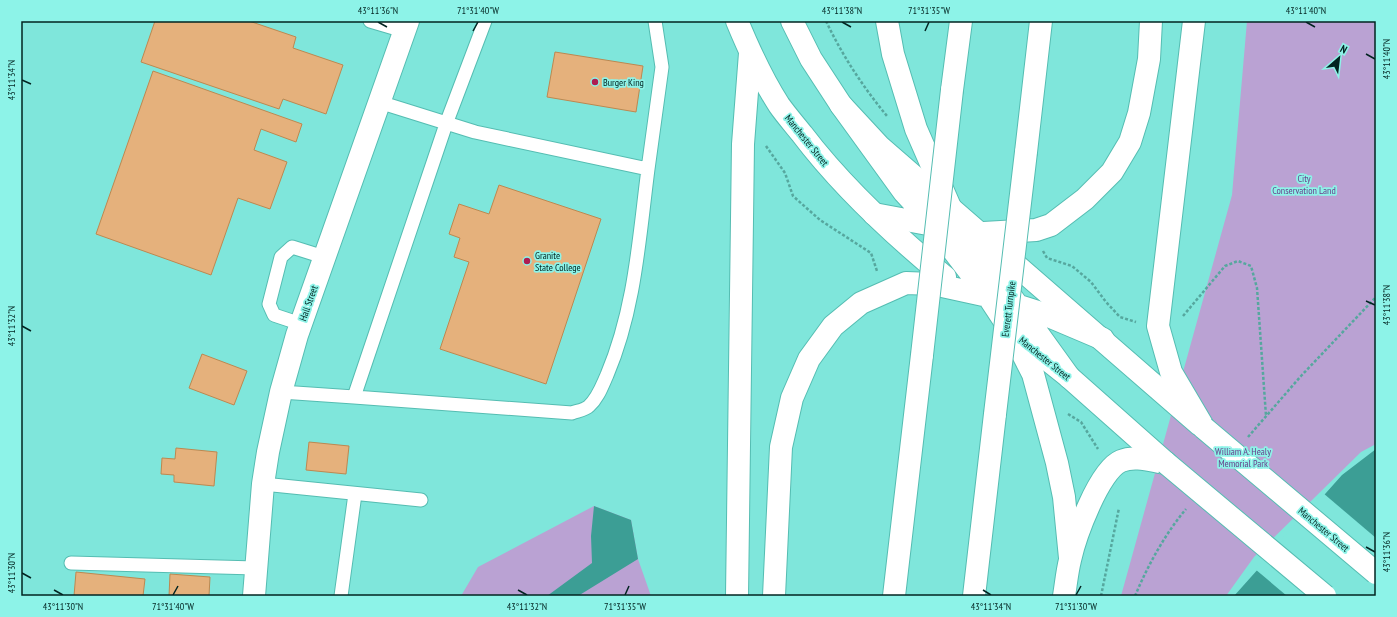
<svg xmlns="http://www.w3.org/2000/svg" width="1397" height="617" font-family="'PT Sans Narrow',sans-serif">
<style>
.green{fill:#baa2d3}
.water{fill:#3c9e95}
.pier{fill:#7fe6db}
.building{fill:#e5b17c;stroke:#bd8850}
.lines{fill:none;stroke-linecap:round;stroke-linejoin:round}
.lane-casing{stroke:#55bdb2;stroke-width:15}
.street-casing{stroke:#55bdb2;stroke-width:24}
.primary-casing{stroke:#55bdb2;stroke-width:24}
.highway-casing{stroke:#55bdb2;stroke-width:24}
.path{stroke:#56a79e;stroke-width:2.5;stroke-dasharray:3 2;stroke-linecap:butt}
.lane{stroke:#fff;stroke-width:13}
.street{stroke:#fff;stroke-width:22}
.primary{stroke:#fff;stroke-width:22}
.highway{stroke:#fff;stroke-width:22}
.primary-bridge-casing{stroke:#55bdb2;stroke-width:24;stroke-linecap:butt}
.highway-bridge-casing{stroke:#55bdb2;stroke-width:24;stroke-linecap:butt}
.primary-bridge{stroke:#fff;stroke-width:22}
.highway-bridge{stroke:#fff;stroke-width:22}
.ticks{fill:none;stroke:#022421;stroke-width:1.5}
.poi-dot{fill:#ae1d51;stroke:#8df3e8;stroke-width:1.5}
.labels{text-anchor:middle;stroke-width:3.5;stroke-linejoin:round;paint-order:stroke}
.poi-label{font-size:10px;fill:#022421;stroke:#8df3e8;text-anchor:start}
.street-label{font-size:10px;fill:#022421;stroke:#8df3e8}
.park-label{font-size:10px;fill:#68418b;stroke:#8df3e8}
.neatline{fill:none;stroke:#022421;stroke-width:1.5}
.ticks-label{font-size:10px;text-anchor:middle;fill:#022421}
</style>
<rect width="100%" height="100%" fill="#7fe6db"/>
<path class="green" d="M 1247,21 L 1376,21 L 1376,444 L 1361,452 L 1254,557 L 1226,596 L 1121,596 L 1232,195 Z
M 594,506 L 631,520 L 638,559 L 651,596 L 461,596 L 478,567 Z"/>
<path class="water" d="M 1376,449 L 1376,596 L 1234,596 L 1342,475 Z
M 594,506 L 631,520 L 638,559 L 578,596 L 547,596 L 592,563 L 591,536 Z"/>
<path class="pier" d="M 1323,493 L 1376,538 L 1376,596 L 1287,596 L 1255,569 Z"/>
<path class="building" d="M 155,21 L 249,21 L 296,37 L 293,48 L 343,65 L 326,114 L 283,99 L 279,109 L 141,62 Z
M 555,52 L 643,66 L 636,112 L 547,97 Z
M 153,71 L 302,124 L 296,142 L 261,129 L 254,150 L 287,162 L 270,209 L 238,198 L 211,275 L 96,234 Z
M 499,185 L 601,219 L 546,384 L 440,349 L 469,262 L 454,257 L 460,238 L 449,234 L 459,204 L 489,214 Z
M 202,354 L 247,371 L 234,405 L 189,388 Z
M 309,442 L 349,446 L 346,474 L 306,470 Z
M 176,448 L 217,452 L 214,486 L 174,482 L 174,475 L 161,474 L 162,458 L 175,459 Z
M 76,572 L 145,579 L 143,596 L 74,596 Z
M 170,574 L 210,577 L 209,596 L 169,596 Z"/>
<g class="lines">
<g class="lane-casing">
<path id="lane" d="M 370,21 L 404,31
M 379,102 L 475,132 L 648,169 L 662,67 L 655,21
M 301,324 L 274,315 L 269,304 L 281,257 L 292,247 L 324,257
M 281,392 L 354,397 L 446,124 L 485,21
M 354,397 L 572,413 C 577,411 585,410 589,406 C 598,398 602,386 607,375 C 635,309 639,239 648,169
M 263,484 L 421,500
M 71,563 L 256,568
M 341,596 L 355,494"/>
</g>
<g class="street-casing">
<path id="street" d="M 254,596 L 263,484 L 268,452 L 281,392 L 297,335 L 408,21"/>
</g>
<g class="primary-casing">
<path id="primary" d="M 737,21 C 749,50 762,79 779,105 C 786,115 794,124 802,134 C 843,188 893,234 945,277
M 792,21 L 811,59 L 841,105 L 879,146 L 1200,425
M 1009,329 L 1069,377 L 1166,463"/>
</g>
<g class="highway-casing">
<path id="highway" d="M 887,21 L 893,54 L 916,129 L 950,207 L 966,234 L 1069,377
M 1194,21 L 1158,326 L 1171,372 L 1204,428
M 952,90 L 961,21
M 841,105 L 904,192 L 930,220 L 988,296 L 1011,331 L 1033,374 L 1057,463 L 1064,497 L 1070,558
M 1026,152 L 1041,21
M 874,214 L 933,225 L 966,234 L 1036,230 L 1051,225 L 1085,199 L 1112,172 L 1130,142 L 1139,113 L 1149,59 L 1151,21
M 737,596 L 743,144 L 750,53
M 774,596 L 781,447 L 792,398 L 809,359 L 833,326 L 861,303 L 906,283 L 933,284 L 988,296 L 1044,314 L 1103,339
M 894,596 L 922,355
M 974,596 L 995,414
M 1064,596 C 1066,584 1067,572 1070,560 C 1075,537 1099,470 1121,461 C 1135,455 1152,461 1166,463"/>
</g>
<path class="path" d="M 826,21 C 842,55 863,87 887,116
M 766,146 L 785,173 L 793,196 L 820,220 L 871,253 L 877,271
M 1043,251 L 1047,258 L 1072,266 L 1091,282 L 1106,302 L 1120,317 L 1136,322
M 1183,316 L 1225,266 L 1238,261 L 1251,266 L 1257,288 L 1266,416
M 1068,414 L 1081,422 L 1098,449
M 1248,437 L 1301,376 L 1376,297
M 1101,596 L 1119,508
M 1135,596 C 1148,565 1165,534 1186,509"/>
<use href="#lane" class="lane"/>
<use href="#street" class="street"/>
<use href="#primary" class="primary"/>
<use href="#highway" class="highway"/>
<g class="primary-bridge-casing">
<path id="primary-bridge" d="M 1204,428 L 1376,573
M 1166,463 L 1325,596"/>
</g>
<g class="highway-bridge-casing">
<path id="highway-bridge" d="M 922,355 L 952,90
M 995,414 L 1026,152"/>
</g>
<use href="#primary-bridge" class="primary-bridge"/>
<use href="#highway-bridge" class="highway-bridge"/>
</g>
<path class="ticks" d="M 378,22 L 387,27M 842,22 L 851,27M 1306,22 L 1315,27M 473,31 L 478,22M 925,31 L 929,22M 1366,54 L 1375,59M 22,80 L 31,84M 1366,301 L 1375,305M 22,326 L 31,331M 1366,547 L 1375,552M 22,573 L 31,578M 54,590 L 63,595M 518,590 L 527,595M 983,590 L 991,595M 173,595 L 178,586M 625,595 L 629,586M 1076,595 L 1081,586"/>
<g class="poi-dot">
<circle cx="595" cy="82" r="4"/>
<circle cx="527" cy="261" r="4"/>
</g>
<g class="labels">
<g class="poi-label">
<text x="603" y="86">Burger King</text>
<text x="535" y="259">Granite<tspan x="535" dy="12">State College</tspan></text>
</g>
<g class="street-label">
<text transform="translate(807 140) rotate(51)" y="4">Manchester Street</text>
<text transform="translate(308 303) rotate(-71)" y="4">Hall Street</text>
<text transform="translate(1008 309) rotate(-83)" y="4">Everett Turnpike</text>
<text transform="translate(1045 358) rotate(39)" y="4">Manchester Street</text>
<text transform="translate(1324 529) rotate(40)" y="4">Manchester Street</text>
</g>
<g class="park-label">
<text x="1304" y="182">City<tspan x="1304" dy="12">Conservation Land</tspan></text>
<text x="1243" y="455">William A. Healy<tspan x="1243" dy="12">Memorial Park</tspan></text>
</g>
</g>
<rect width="1397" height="617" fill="none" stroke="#8df3e8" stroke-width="44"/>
<g transform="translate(1339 58) rotate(28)" stroke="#8df3e8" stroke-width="3" paint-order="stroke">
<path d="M0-3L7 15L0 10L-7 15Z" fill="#022421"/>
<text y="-6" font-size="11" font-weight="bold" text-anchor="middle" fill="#022421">N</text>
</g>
<rect x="22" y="22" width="1353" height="573" class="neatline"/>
<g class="ticks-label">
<text x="378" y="14">43°11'36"N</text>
<text x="478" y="14">71°31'40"W</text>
<text x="842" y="14">43°11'38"N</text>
<text x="929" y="14">71°31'35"W</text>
<text x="1306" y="14">43°11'40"N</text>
<text transform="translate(1386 59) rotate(-90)" y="4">43°11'40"N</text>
<text transform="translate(11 80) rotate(-90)" y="4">43°11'34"N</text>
<text transform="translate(1386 305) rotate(-90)" y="4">43°11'38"N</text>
<text transform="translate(11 326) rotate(-90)" y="4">43°11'32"N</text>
<text transform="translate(1386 552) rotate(-90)" y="4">43°11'36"N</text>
<text transform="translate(11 573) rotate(-90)" y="4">43°11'30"N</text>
<text x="63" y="610">43°11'30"N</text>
<text x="173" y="610">71°31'40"W</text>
<text x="527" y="610">43°11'32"N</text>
<text x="625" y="610">71°31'35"W</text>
<text x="991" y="610">43°11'34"N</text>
<text x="1076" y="610">71°31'30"W</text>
</g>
</svg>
